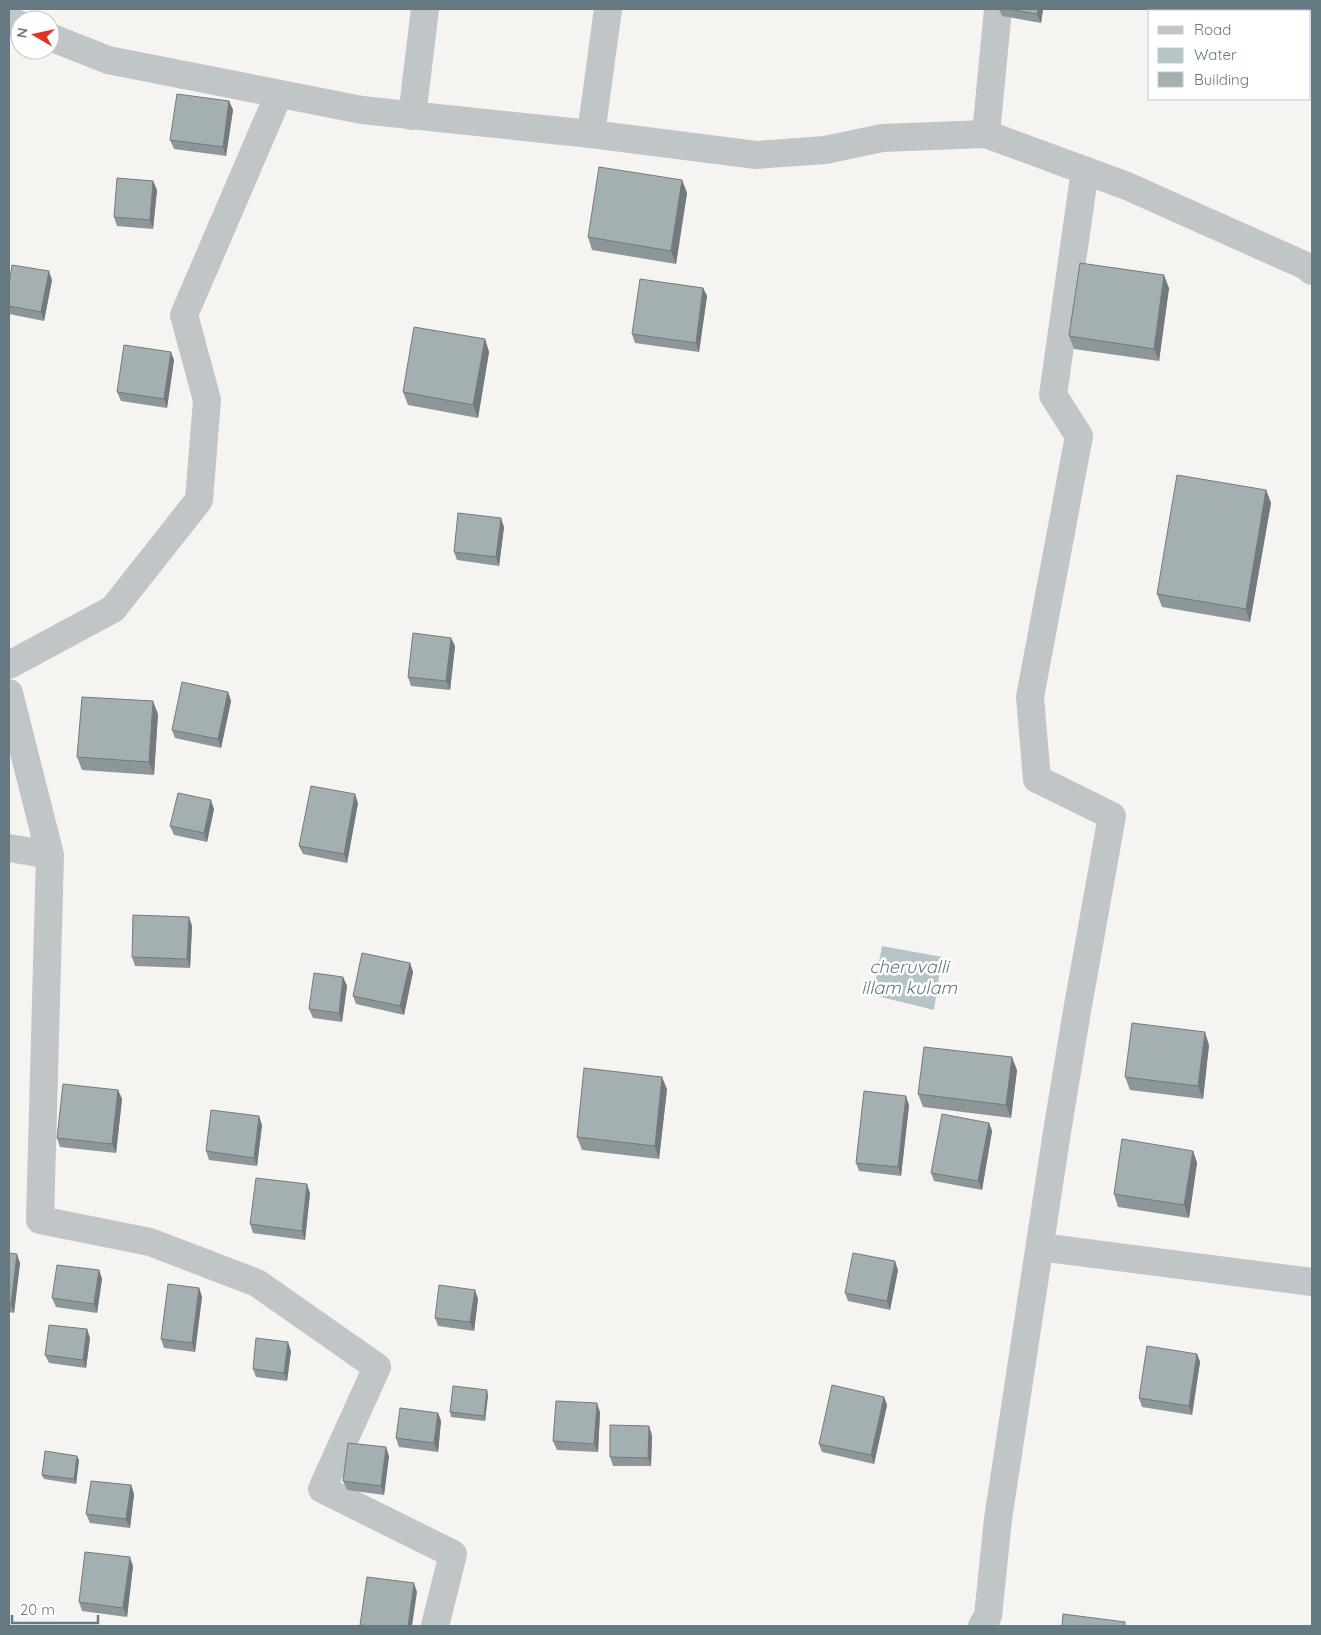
<svg xmlns="http://www.w3.org/2000/svg" width="1321" height="1635" font-family="Quicksand,sans-serif">
<style>
.water{fill:#b5c4c6}
.lines{fill:none;stroke-linecap:round;stroke-linejoin:round}
.minor{stroke:#c0c5c7;stroke-width:28}
.wall{fill:#8d9699}
.shaded-wall{fill:#737a7d}
.building{fill:#a4afb2;stroke:#737a7d}
.labels{text-anchor:middle;stroke-width:5;stroke-linejoin:round;paint-order:stroke}
.water-label{font-size:18px;font-style:italic;fill:#5f7b7f;stroke:#fff}
</style>
<rect width="100%" height="100%" fill="#f5f4f1"/>
<path class="water" d="M 882,946 L 942,957 L 934,1010 L 873,995 Z"/>
<g class="lines">
<path class="minor" d="M 9,21 L 20,25
M 50,37 L 108,60 L 362,110 L 591,134 L 756,155 L 825,150 L 882,138 L 986,134 L 1127,186 L 1306,266 L 1312,271
M 412,116 L 425,9
M 591,134 L 608,9
M 986,134 L 998,9
M 9,665 L 113,609 L 199,500 L 207,400 L 184,315 L 279,94
M 9,693 L 50,855
M 9,848 L 50,855 L 40,1220 L 150,1242 L 257,1283 L 377,1367 L 322,1489 L 453,1554 L 435,1626
M 1040,1247 L 1312,1282
M 982,1626 L 988,1616 L 998,1519 L 1057,1132 L 1077,1011 L 1112,816 L 1037,779 L 1030,697 L 1079,436 L 1053,395 L 1085,170"/>
</g>
<path class="wall" d="M 999,9 L 1043,9 L 1041,23 L 1002,16 Z
M 229,101 L 233,110 L 226,156 L 174,149 L 170,140 Z
M 682,180 L 687,193 L 676,264 L 592,250 L 588,237 Z
M 153,181 L 157,190 L 153,229 L 117,226 L 114,217 Z
M 52,280 L 44,321 L 9,314 L 9,284 Z
M 703,288 L 707,296 L 699,352 L 635,343 L 632,334 Z
M 1169,288 L 1159,361 L 1074,349 L 1069,336 Z
M 485,339 L 489,352 L 478,418 L 408,405 L 403,392 Z
M 174,360 L 167,408 L 121,401 L 117,392 Z
M 1266,490 L 1271,503 L 1250,622 L 1162,607 L 1157,594 Z
M 504,527 L 499,566 L 457,560 L 454,552 Z
M 451,638 L 455,646 L 450,690 L 411,686 L 408,677 Z
M 228,692 L 231,701 L 221,748 L 175,738 L 172,730 Z
M 158,714 L 154,775 L 82,770 L 77,757 Z
M 358,803 L 347,863 L 303,854 L 299,846 Z
M 214,809 L 207,842 L 174,835 L 170,826 Z
M 189,917 L 192,926 L 190,968 L 135,966 L 132,957 Z
M 410,963 L 413,972 L 404,1015 L 356,1004 L 353,996 Z
M 343,977 L 347,986 L 342,1022 L 313,1018 L 309,1009 Z
M 1209,1045 L 1203,1099 L 1130,1090 L 1125,1077 Z
M 1017,1070 L 1011,1118 L 923,1107 L 918,1094 Z
M 667,1089 L 659,1159 L 582,1150 L 577,1137 Z
M 118,1090 L 122,1099 L 116,1153 L 60,1147 L 57,1138 Z
M 909,1105 L 901,1176 L 859,1171 L 856,1163 Z
M 989,1123 L 992,1131 L 982,1190 L 934,1181 L 931,1173 Z
M 262,1125 L 257,1166 L 209,1160 L 206,1151 Z
M 1193,1151 L 1197,1163 L 1189,1218 L 1118,1207 L 1114,1194 Z
M 310,1193 L 305,1240 L 253,1233 L 250,1224 Z
M 9,1253 L 20,1263 L 14,1313 L 9,1312 Z
M 99,1270 L 102,1279 L 97,1313 L 56,1307 L 52,1298 Z
M 898,1270 L 890,1310 L 848,1301 L 845,1293 Z
M 199,1288 L 202,1297 L 195,1352 L 164,1348 L 161,1339 Z
M 475,1290 L 478,1299 L 474,1331 L 438,1326 L 435,1318 Z
M 87,1329 L 90,1338 L 86,1368 L 49,1363 L 45,1355 Z
M 291,1351 L 287,1381 L 256,1377 L 253,1369 Z
M 1197,1354 L 1200,1362 L 1192,1415 L 1142,1407 L 1139,1398 Z
M 488,1395 L 485,1421 L 451,1417 L 450,1412 Z
M 884,1397 L 887,1405 L 874,1464 L 822,1452 L 819,1444 Z
M 600,1412 L 598,1452 L 557,1450 L 553,1441 Z
M 438,1413 L 441,1421 L 438,1452 L 399,1447 L 396,1438 Z
M 652,1435 L 651,1466 L 613,1466 L 610,1457 Z
M 389,1456 L 384,1495 L 347,1490 L 343,1481 Z
M 79,1460 L 76,1484 L 44,1479 L 42,1475 Z
M 131,1485 L 134,1494 L 130,1528 L 90,1523 L 86,1514 Z
M 133,1566 L 127,1617 L 82,1611 L 79,1602 Z"/>
<path class="shaded-wall" d="M 1038,9 L 1043,9 L 1041,23 L 1037,14 Z
M 229,101 L 233,110 L 226,156 L 223,147 Z
M 682,180 L 687,193 L 676,264 L 671,251 Z
M 153,181 L 157,190 L 153,229 L 150,220 Z
M 49,271 L 52,280 L 44,321 L 41,312 Z
M 1164,275 L 1169,288 L 1159,361 L 1154,349 Z
M 703,288 L 707,296 L 699,352 L 696,343 Z
M 485,339 L 489,352 L 478,418 L 473,405 Z
M 171,352 L 174,360 L 167,408 L 164,399 Z
M 1266,490 L 1271,503 L 1250,622 L 1246,609 Z
M 501,518 L 504,527 L 499,566 L 496,557 Z
M 451,638 L 455,646 L 450,690 L 446,681 Z
M 228,692 L 231,701 L 221,748 L 218,739 Z
M 153,701 L 158,714 L 154,775 L 149,762 Z
M 355,794 L 358,803 L 347,863 L 344,854 Z
M 211,800 L 214,809 L 207,842 L 204,833 Z
M 189,917 L 192,926 L 190,968 L 187,959 Z
M 410,963 L 413,972 L 404,1015 L 400,1006 Z
M 343,977 L 347,986 L 342,1022 L 339,1013 Z
M 1205,1032 L 1209,1045 L 1203,1099 L 1198,1086 Z
M 1012,1057 L 1017,1070 L 1011,1118 L 1006,1105 Z
M 662,1077 L 667,1089 L 659,1159 L 655,1146 Z
M 118,1090 L 122,1099 L 116,1153 L 112,1144 Z
M 906,1096 L 909,1105 L 901,1176 L 898,1167 Z
M 259,1116 L 262,1125 L 257,1166 L 254,1158 Z
M 989,1123 L 992,1131 L 982,1190 L 978,1181 Z
M 1193,1151 L 1197,1163 L 1189,1218 L 1184,1205 Z
M 307,1184 L 310,1193 L 305,1240 L 302,1231 Z
M 17,1254 L 20,1263 L 14,1313 L 11,1304 Z
M 895,1261 L 898,1270 L 890,1310 L 887,1301 Z
M 99,1270 L 102,1279 L 97,1313 L 94,1304 Z
M 199,1288 L 202,1297 L 195,1352 L 192,1343 Z
M 475,1290 L 478,1299 L 474,1331 L 470,1322 Z
M 87,1329 L 90,1338 L 86,1368 L 83,1360 Z
M 288,1342 L 291,1351 L 287,1381 L 284,1373 Z
M 1197,1354 L 1200,1362 L 1192,1415 L 1189,1406 Z
M 487,1390 L 488,1395 L 485,1421 L 484,1416 Z
M 884,1397 L 887,1405 L 874,1464 L 871,1455 Z
M 597,1403 L 600,1412 L 598,1452 L 594,1444 Z
M 438,1413 L 441,1421 L 438,1452 L 434,1443 Z
M 649,1426 L 652,1435 L 651,1466 L 648,1458 Z
M 386,1447 L 389,1456 L 384,1495 L 381,1486 Z
M 77,1456 L 79,1460 L 76,1484 L 74,1479 Z
M 131,1485 L 134,1494 L 130,1528 L 126,1519 Z
M 130,1557 L 133,1566 L 127,1617 L 123,1608 Z
M 414,1583 L 417,1592 L 412,1626 L 408,1626 Z"/>
<path class="building" d="M 1007,9 L 1038,9 L 1037,14 Z
M 177,94 L 229,101 L 223,147 L 170,140 Z
M 599,167 L 682,180 L 671,251 L 588,237 Z
M 117,178 L 153,181 L 150,220 L 114,217 Z
M 1080,263 L 1164,275 L 1154,349 L 1069,336 Z
M 12,265 L 49,271 L 41,312 L 9,306 L 9,284 Z
M 640,279 L 703,288 L 696,343 L 632,334 Z
M 414,327 L 485,339 L 473,405 L 403,392 Z
M 124,345 L 171,352 L 164,399 L 117,392 Z
M 1177,475 L 1266,490 L 1246,609 L 1157,594 Z
M 458,513 L 501,518 L 496,557 L 454,552 Z
M 413,633 L 451,638 L 446,681 L 408,677 Z
M 182,682 L 228,692 L 218,739 L 172,730 Z
M 82,697 L 153,701 L 149,762 L 77,757 Z
M 311,786 L 355,794 L 344,854 L 299,846 Z
M 178,793 L 211,800 L 204,833 L 170,826 Z
M 133,915 L 189,917 L 187,959 L 132,957 Z
M 362,953 L 410,963 L 400,1006 L 353,996 Z
M 314,973 L 343,977 L 339,1013 L 309,1009 Z
M 1132,1023 L 1205,1032 L 1198,1086 L 1125,1077 Z
M 924,1047 L 1012,1057 L 1006,1105 L 918,1094 Z
M 584,1068 L 662,1077 L 655,1146 L 577,1137 Z
M 63,1084 L 118,1090 L 112,1144 L 57,1138 Z
M 864,1091 L 906,1096 L 898,1167 L 856,1163 Z
M 211,1110 L 259,1116 L 254,1158 L 206,1151 Z
M 942,1114 L 989,1123 L 978,1181 L 931,1173 Z
M 1122,1139 L 1193,1151 L 1184,1205 L 1114,1194 Z
M 256,1178 L 307,1184 L 302,1231 L 250,1224 Z
M 9,1253 L 17,1254 L 11,1304 L 9,1304 Z
M 853,1253 L 895,1261 L 887,1301 L 845,1293 Z
M 57,1265 L 99,1270 L 94,1304 L 52,1298 Z
M 168,1284 L 199,1288 L 192,1343 L 161,1339 Z
M 439,1285 L 475,1290 L 470,1322 L 435,1318 Z
M 49,1325 L 87,1329 L 83,1360 L 45,1355 Z
M 256,1338 L 288,1342 L 284,1373 L 253,1369 Z
M 1147,1346 L 1197,1354 L 1189,1406 L 1139,1398 Z
M 832,1385 L 884,1397 L 871,1455 L 819,1444 Z
M 453,1386 L 487,1390 L 484,1416 L 450,1412 Z
M 556,1401 L 597,1403 L 594,1444 L 553,1441 Z
M 400,1408 L 438,1413 L 434,1443 L 396,1438 Z
M 610,1425 L 649,1426 L 648,1458 L 610,1457 Z
M 348,1443 L 386,1447 L 381,1486 L 343,1481 Z
M 45,1451 L 77,1456 L 74,1479 L 42,1475 Z
M 91,1481 L 131,1485 L 126,1519 L 86,1514 Z
M 85,1552 L 130,1557 L 123,1608 L 79,1602 Z
M 367,1577 L 414,1583 L 408,1626 L 368,1626 L 360,1625 Z
M 1063,1614 L 1125,1622 L 1125,1626 L 1062,1626 Z"/>
<g class="labels">
<g class="water-label">
<text x="909" y="973">cheruvalli<tspan x="909" dy="21">illam kulam</tspan></text>
</g>
</g>
<rect width="1321" height="1635" fill="none" stroke="#647982" stroke-width="20"/>
<rect x="1148" y="10" width="162" height="90" fill="#ffffff" stroke="#c1c9cd"/>
<rect x="1158" y="26" width="25" height="8" fill="#c0c5c7" stroke="#c1c9cd"/>
<text x="1194" y="35" font-size="15" fill="#647982">Road</text>
<rect x="1158" y="48" width="25" height="15" fill="#b5c4c6" stroke="#c1c9cd"/>
<text x="1194" y="60" font-size="15" fill="#647982">Water</text>
<rect x="1158" y="72" width="25" height="15" fill="#a4afb2" stroke="#c1c9cd"/>
<text x="1194" y="85" font-size="15" fill="#647982">Building</text>
<g transform="translate(35 35) rotate(279)"><circle r="24" fill="#ffffff" stroke="#c1c9cd"/>
<path d="M0-4L9 19L0 12L-9 19Z" fill="#e33423"/>
<text y="-8" font-size="14" font-weight="bold" text-anchor="middle" fill="#647982">N</text>
</g>
<path d="M12 1615v8h86v-8" fill="none" stroke="#647982" stroke-width="2.5"/>
<text x="20" y="1615" font-size="15" fill="#647982" stroke="#ffffff" stroke-width="4" paint-order="stroke">20 m</text>
</svg>
